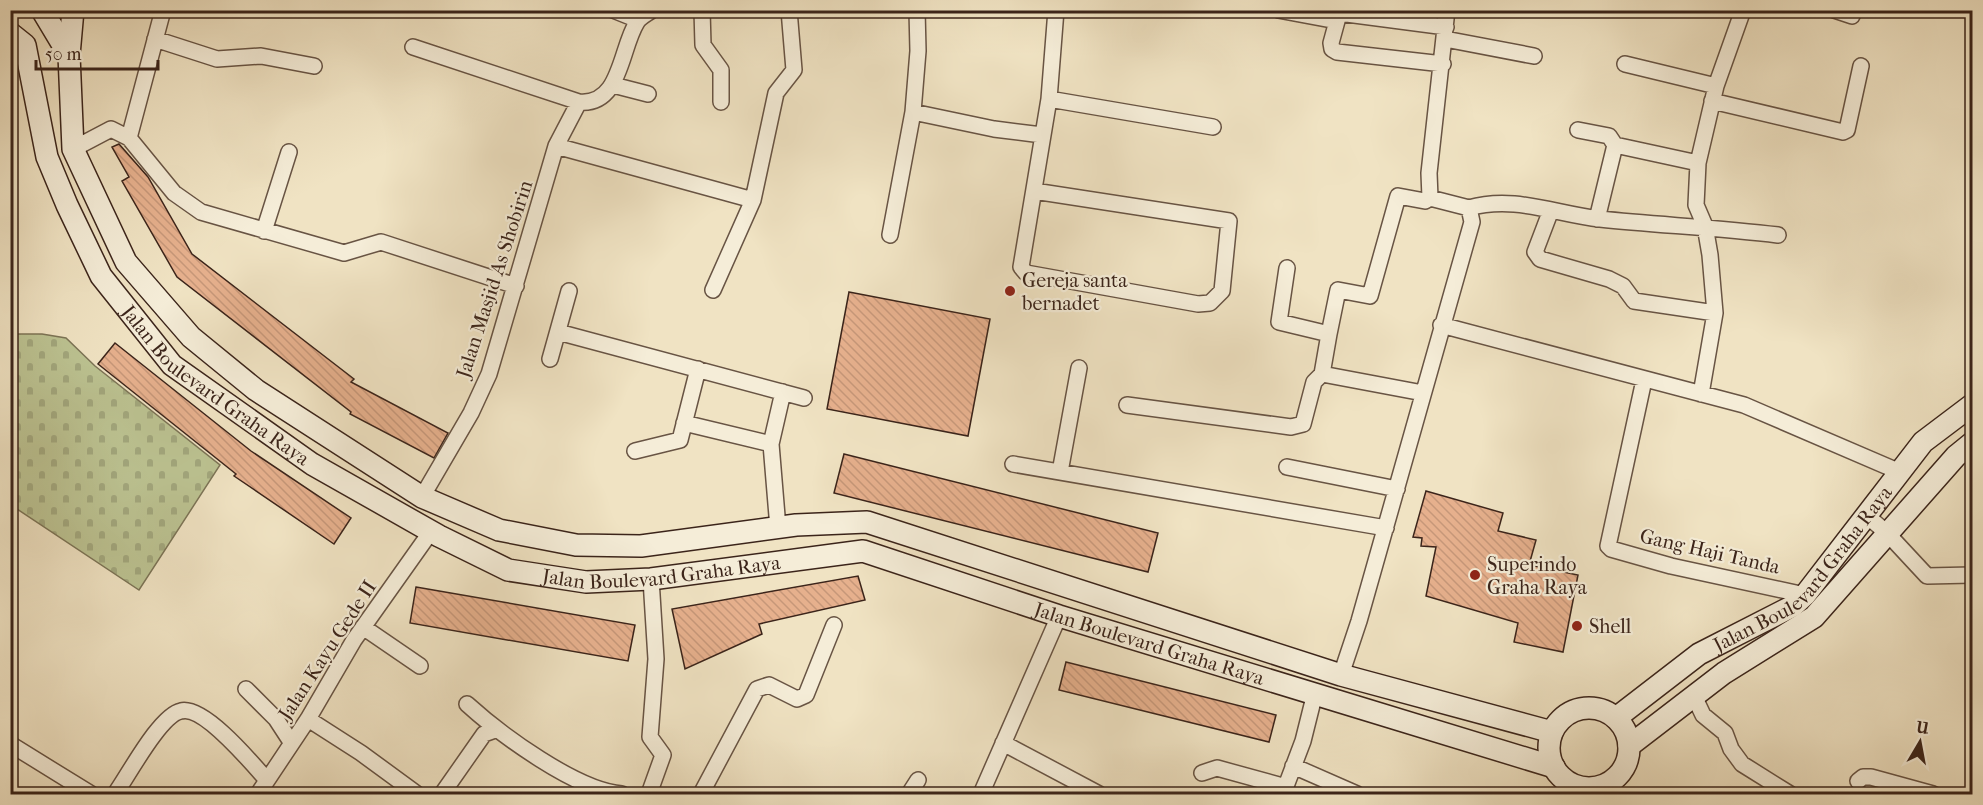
<svg xmlns="http://www.w3.org/2000/svg" width="1983" height="805" font-family="'IM FELL French Canon',serif">
<style>
.cemetery{fill:url(#cemetery-stones);stroke:#7c7456;stroke-width:1.5}
.building{fill:url(#building-back-hatch);stroke:#3b241a;stroke-width:1.5}
.lines{fill:none;stroke-linecap:round;stroke-linejoin:round}
.street-casing{stroke:#685444;stroke-width:18}
.secondary-casing{stroke:#3b241a;stroke-width:24}
.street{stroke:#f5edd8;stroke-width:15}
.secondary{stroke:#f5edd8;stroke-width:21}
.poi-dot{fill:#8f2418;stroke:#f5edd8;stroke-width:2}
.labels{text-anchor:middle;stroke-width:4.5;stroke-linejoin:round;paint-order:stroke}
.street-label{font-size:20px;fill:#3b241a;stroke:#f5edd8}
.poi-label{font-size:20px;fill:#3b241a;stroke:#f5edd8;text-anchor:start}
</style>
<defs>
<pattern id="cemetery-stones" width="16" height="16" patternUnits="userSpaceOnUse" patternTransform="scale(1.5)"><rect width="16" height="16" fill="#bcc392"/><path d="M2 7V4a2 2 0 0 1 4 0v3zM10 15v-3a2 2 0 0 1 4 0v3z" fill="#a2a77d"/></pattern>
<pattern id="building-back-hatch" width="6" height="6" patternUnits="userSpaceOnUse" patternTransform="scale(1.5)"><rect width="6" height="6" fill="#e6b08d"/><path d="M-1 5l2 2M0 0l6 6M5-1l2 2" fill="none" stroke="#c69779"/></pattern>
</defs>
<rect width="100%" height="100%" fill="#f0e3c3"/>
<filter id="stains"><feTurbulence type="fractalNoise" baseFrequency=".00333" numOctaves="4"/><feColorMatrix values="0 0 0 0 .2 0 0 0 0 .09 0 0 0 0 .02 0 0 0 .5 -.17"/></filter>
<radialGradient id="worn" r=".72"><stop offset=".6" stop-color="#630" stop-opacity="0"/><stop offset="1" stop-color="#630" stop-opacity=".3"/></radialGradient>
<path class="cemetery" d="M 10,334 L 42,334 L 66,338 L 95,366 L 220,465 L 139,590 L 11,505 Z"/>
<path class="building" d="M 119,144 L 148,177 L 192,254 L 354,379 L 351,382 L 448,433 L 434,458 L 350,414 L 351,412 L 177,277 L 122,181 L 129,177 L 112,147 Z
M 849,292 L 990,319 L 968,436 L 827,409 Z
M 115,343 L 251,451 L 351,518 L 334,544 L 234,476 L 236,474 L 98,364 Z
M 844,454 L 1158,533 L 1148,572 L 834,493 Z
M 1426,491 L 1503,513 L 1498,531 L 1536,540 L 1529,565 L 1578,575 L 1563,652 L 1514,642 L 1518,623 L 1426,596 L 1436,547 L 1421,546 L 1422,538 L 1413,537 Z
M 858,576 L 865,600 L 759,624 L 762,634 L 685,669 L 672,609 Z
M 416,587 L 635,625 L 628,661 L 410,623 Z
M 1066,662 L 1276,715 L 1269,742 L 1059,690 Z"/>
<g class="lines">
<g class="street-casing">
<path id="street" d="M 613,10 L 638,20
M 702,10 L 703,45 L 721,70 L 721,102
M 1278,10 L 1337,21
M 1340,10 L 1331,43 L 1332,49 L 1337,52 L 1443,64
M 1834,10 L 1852,16
M 1339,13 L 1446,27
M 155,39 L 217,59 L 261,56 L 314,66
M 1445,39 L 1534,56
M 413,47 L 579,102 C 621,106 620,49 637,22 C 640,17 647,14 652,10
M 1625,64 L 1716,86
M 613,85 L 648,94
M 1049,99 L 1213,127
M 1712,101 L 1843,132 L 1847,130 L 1861,66
M 913,112 L 918,51 L 917,10
M 1578,130 L 1609,136 L 1615,145 L 1597,219
M 129,138 L 174,193 L 201,212 L 344,253 L 381,242 L 516,286
M 1615,145 L 1698,163
M 556,146 L 753,200
M 73,149 L 111,129 L 129,138 L 163,10
M 1034,191 L 1229,221 L 1222,291 L 1210,303 L 1198,304 L 1026,273 L 1021,267 L 1049,99 L 1056,10
M 1469,208 C 1514,195 1555,214 1600,219 C 1659,225 1719,228 1778,235
M 1551,210 L 1535,252 L 1540,259 L 1609,279 L 1623,286 L 1634,301 L 1715,313
M 264,231 L 289,152
M 890,235 L 913,112 L 994,129 L 1042,135
M 1287,268 L 1279,322 L 1329,334 L 1322,374
M 713,290 L 753,200 L 776,93 L 794,70 L 789,10
M 1441,325 L 1744,405 L 1900,472
M 558,332 L 804,398
M 1329,334 L 1338,290 L 1370,296 L 1398,196 L 1425,201 L 1430,198
M 550,359 L 569,291
M 1644,380 L 1608,546 L 1611,549 L 1671,566 L 1805,595
M 1701,394 L 1715,313 L 1710,255 L 1705,226 L 1696,205 L 1698,163 L 1716,86 L 1743,10
M 1127,405 L 1291,427 L 1303,424 L 1314,382 L 1322,374 L 1423,393
M 684,423 L 771,444
M 635,451 L 680,440 L 698,369
M 1013,464 L 1386,528
M 1287,467 L 1397,489
M 1060,472 L 1079,368
M 422,497 L 471,413 L 489,374 L 556,146 L 579,102
M 1866,515 L 1887,533 L 1927,576 L 1972,575
M 778,528 L 771,444 L 783,392
M 363,627 L 420,666
M 1341,675 L 1359,621 L 1472,222 L 1469,208 L 1430,198 L 1429,173 L 1447,10
M 246,689 L 276,719 L 291,742
M 1694,696 L 1703,715 L 1725,733 L 1731,749 L 1742,764 L 1790,794
M 467,704 C 500,734 577,791 622,794
M 308,719 L 361,753 L 417,794
M 1003,743 L 1099,794
M 10,744 L 91,794
M 1293,766 L 1357,794
M 1202,773 L 1217,768 L 1286,787
M 1858,781 L 1863,777 L 1871,777 L 1933,794
M 115,794 C 128,776 160,715 181,711 C 203,705 251,762 266,779
M 258,794 L 308,719 L 354,640 L 432,530
M 442,794 L 484,734 L 495,730
M 649,794 L 663,755 L 650,737 L 656,659 L 651,579
M 701,794 L 757,689 L 769,685 L 797,699 L 806,695 L 834,625
M 909,794 L 918,780
M 981,794 L 1059,616
M 1283,794 L 1303,741 L 1315,693"/>
</g>
<g class="secondary-casing">
<g id="secondary">
<path d="M 42,10 L 69,55 L 73,149 L 126,262 L 191,337 L 256,390 L 422,497 L 499,530 L 576,545 L 641,546 L 796,525 L 867,522 L 1341,675 L 1552,732"/>
<path id="s1" d="M 10,33 L 25,45 L 47,157 L 67,205 L 101,276 L 172,365 L 312,464 L 439,536 L 508,570 L 586,582 L 651,579 L 863,551 L 1059,616 L 1554,767"/>
<path d="M 69,55 L 73,10"/>
<circle cx="1589" cy="748" r="40"/>
<path id="s2" d="M 1616,718 L 1699,654 L 1793,606 L 1805,595 L 1923,442 L 1972,405"/>
<path d="M 1629,746 L 1724,673 L 1814,617 L 1956,456 L 1972,443"/>
</g>
</g>
<use href="#street" class="street"/>
<use href="#secondary" class="secondary"/>
</g>
<g class="poi-dot">
<circle cx="1010" cy="291" r="6"/>
<circle cx="1475" cy="575" r="6"/>
<circle cx="1577" cy="626" r="6"/>
</g>
<g class="labels">
<g class="street-label">
<text transform="translate(494 279) rotate(-72)" y="7">Jalan Masjid As Shobirin</text>
<text dy="7" stroke="none"><textPath href="#s1" startOffset="424">Jalan Boulevard Graha Raya</textPath></text>
<text transform="translate(1710 551) rotate(13)" y="7">Gang Haji Tanda</text>
<text dy="7" stroke="none"><textPath href="#s2" startOffset="242">Jalan Boulevard Graha Raya</textPath></text>
<text dy="7" stroke="none"><textPath href="#s1" startOffset="927">Jalan Boulevard Graha Raya</textPath></text>
<text dy="7" stroke="none"><textPath href="#s1" startOffset="1431">Jalan Boulevard Graha Raya</textPath></text>
<text transform="translate(327 650) rotate(-57)" y="7">Jalan Kayu Gede II</text>
</g>
<g class="poi-label">
<text x="1022" y="287">Gereja santa<tspan x="1022" dy="23">bernadet</tspan></text>
<text x="1487" y="571">Superindo<tspan x="1487" dy="23">Graha Raya</tspan></text>
<text x="1589" y="633">Shell</text>
</g>
</g>
<rect width="1983" height="805" fill="none" stroke="#f0e3c3" stroke-width="36"/>
<rect x="12" y="12" width="1959" height="781" fill="none" stroke="#3b241a" stroke-width="3"/>
<rect x="18" y="18" width="1947" height="769" fill="none" stroke="#3b241a" stroke-width="1.5"/>
<g transform="translate(1920 742) rotate(10)" stroke="#f5edd8" stroke-width="4.5" paint-order="stroke">
<path d="M0-4.5L10 22L0 15L-10 22Z" fill="#3b241a"/>
<text y="-9" font-size="16" font-weight="bold" text-anchor="middle" fill="#3b241a">U</text>
</g>
<path d="M36 60v9h122v-9" fill="none" stroke="#3b241a" stroke-width="3"/>
<text x="45" y="60" font-size="18" fill="#3b241a" stroke="#f5edd8" stroke-width="4.5" paint-order="stroke">50 m</text>
<rect width="100%" height="100%" filter="url(#stains)"/>
<rect width="100%" height="100%" fill="url(#worn)"/>
</svg>
